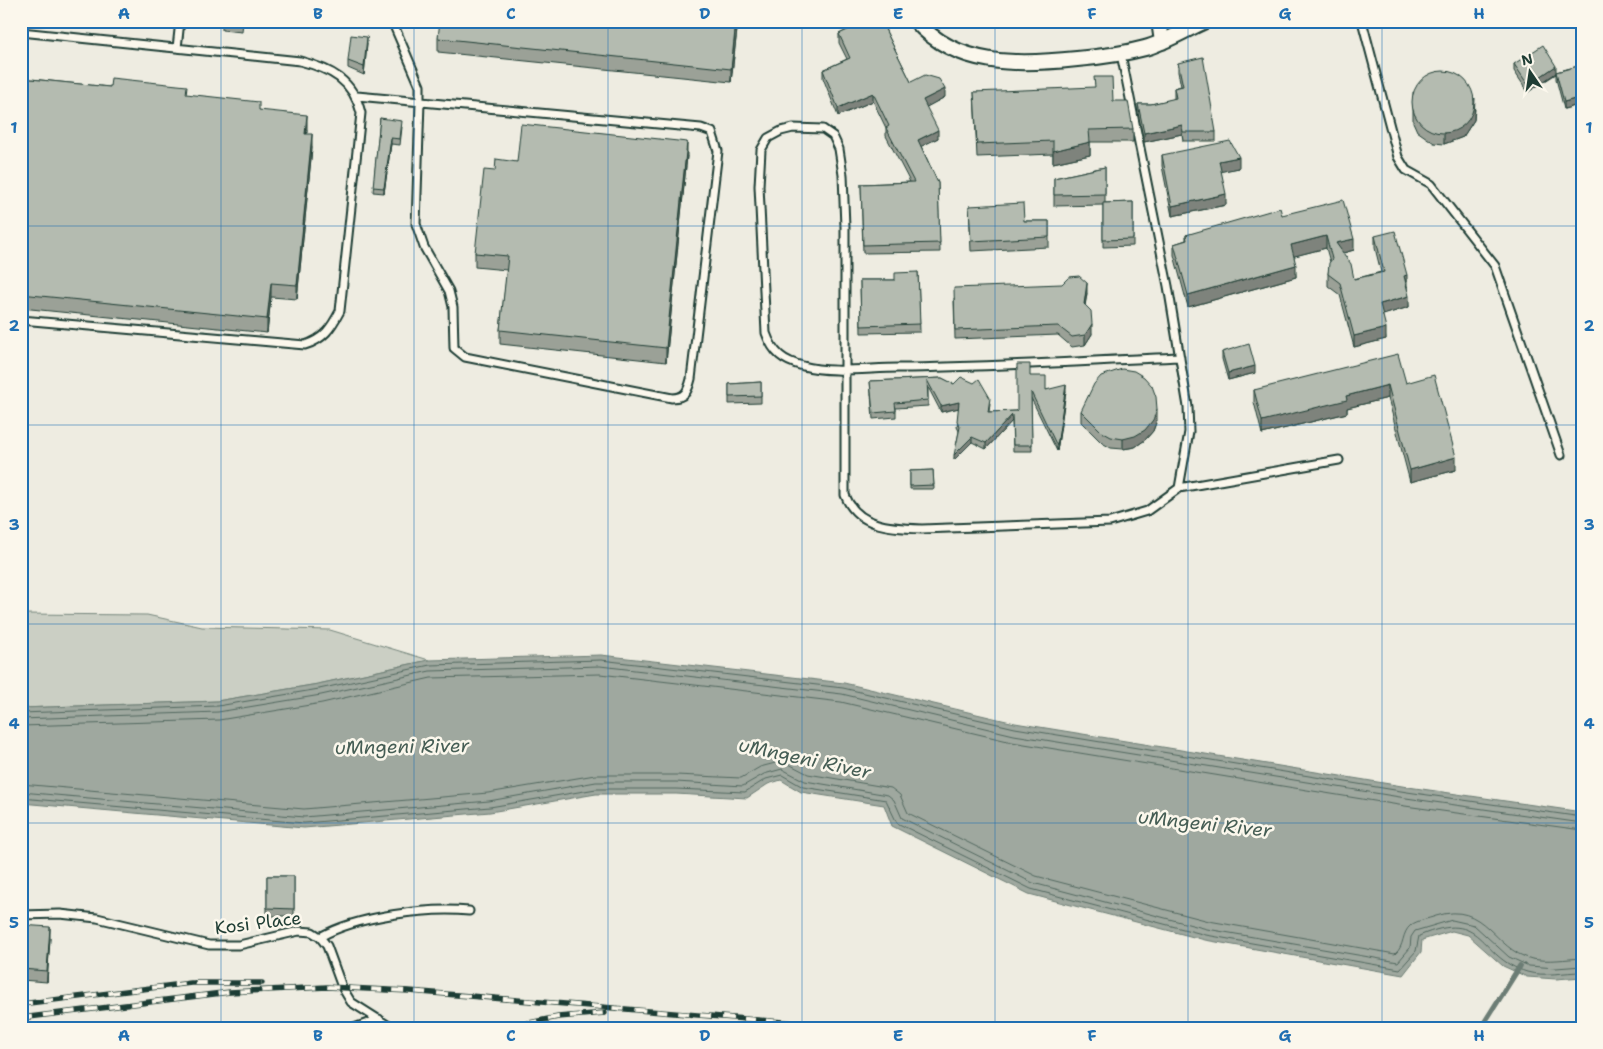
<svg xmlns="http://www.w3.org/2000/svg" width="1603" height="1049" font-family="'Shantell Sans',sans-serif">
<style>
.green{fill:#cbcfc4;stroke:#75867c}
.water{fill:#9fa89f;stroke:#6c7d74}
.lines{fill:none;stroke-linecap:round;stroke-linejoin:round}
.shore{stroke:#52685f;stroke-width:1}
.stream{stroke:#6c7d74;stroke-width:5.5}
.lane-casing{stroke:#1f3d34;stroke-width:11}
.street-casing{stroke:#1f3d34;stroke-width:18}
.lane{stroke:#fbf7ec;stroke-width:7}
.street{stroke:#fbf7ec;stroke-width:14}
.rail-casing{stroke:#1f3d34;stroke-width:5.5}
.rail{stroke:#fbf7ec;stroke-width:4;stroke-dasharray:11;stroke-linecap:butt}
.wall{fill:#9ba197;stroke:#1f3d34}
.shaded-wall{fill:#7e837b;stroke:#1f3d34}
.building{fill:#b4bbb0;stroke:#1f3d34}
.grid{fill:none;stroke:#1f6fb2;stroke-width:1;stroke-opacity:0.55}
.labels{text-anchor:middle;stroke-width:5;stroke-linejoin:round;paint-order:stroke}
.street-label{font-size:18px;fill:#1f3d34;stroke:#fbf7ec}
.water-label{font-size:19px;font-style:italic;fill:#455d54;stroke:#fbf7ec}
.neatline{fill:none;stroke:#1f6fb2;stroke-width:2}
.grid-label{font-size:16px;text-anchor:middle;font-weight:bold;fill:#1f6fb2}
</style>
<rect width="100%" height="100%" fill="#eeece1"/>
<filter id="ink" filterUnits="userSpaceOnUse"><feTurbulence type="fractalNoise" baseFrequency=".02" numOctaves="2"/><feDisplacementMap in="SourceGraphic" scale="10" xChannelSelector="R" yChannelSelector="G"/><feConvolveMatrix kernelMatrix="1 2 1 2 8 2 1 2 1" color-interpolation-filters="sRGB"/></filter>
<g filter="url(#ink)">
<path class="green" d="M 21,614 L 147,615 L 202,627 L 330,630 L 429,660 L 318,684 L 217,701 L 21,708 Z"/>
<path class="water" d="M 601,655 L 844,683 L 1015,723 L 1408,787 L 1582,812 L 1582,977 L 1556,979 L 1527,977 L 1503,966 L 1468,935 L 1452,931 L 1422,940 L 1421,952 L 1403,975 L 1205,940 L 1029,894 L 892,826 L 884,805 L 801,792 L 781,780 L 768,784 L 747,798 L 676,794 L 596,794 L 490,812 L 304,828 L 21,803 L 21,708 L 217,701 L 318,684 L 429,660 Z"/>
<g class="lines">
<path class="shore" d="M 21,713 L 218,706 L 319,689 L 430,665 L 601,660 L 843,688 L 1015,728 L 1407,792 L 1582,817
M 21,719 L 218,712 L 321,695 L 430,671 L 600,666 L 842,694 L 1014,735 L 1406,798 L 1582,823
M 21,726 L 219,720 L 322,703 L 431,678 L 600,674 L 841,702 L 1012,742 L 1405,806 L 1582,830
M 21,784 L 304,809 L 488,793 L 595,775 L 676,775 L 741,778 L 760,767 L 783,761 L 808,774 L 891,788 L 900,795 L 908,813 L 1036,876 L 1209,921 L 1395,954 C 1405,946 1401,933 1411,925 C 1418,920 1428,919 1436,916 C 1486,900 1493,950 1532,959 C 1548,962 1566,959 1582,958
M 21,792 L 304,817 L 489,801 L 596,782 L 676,782 L 743,786 L 764,774 L 782,769 L 805,781 L 888,795 L 894,800 L 902,818 L 1033,883 L 1207,929 L 1398,962 L 1410,948 L 1411,937 L 1415,931 L 1452,920 L 1474,925 L 1509,957 L 1529,966 L 1556,968 L 1582,966
M 21,798 L 304,823 L 490,807 L 596,789 L 676,789 L 745,792 L 766,779 L 782,775 L 803,787 L 886,800 L 897,823 L 1031,889 L 1206,935 L 1400,969 L 1416,951 L 1419,936 C 1486,907 1476,957 1527,972 C 1544,977 1564,972 1582,972"/>
<path class="stream" d="M 1481,1028 L 1520,966"/>
<g class="lane-casing">
<path id="lane" d="M 1362,21 L 1398,157 L 1406,170 L 1431,184 L 1495,266 L 1561,455
M 21,32 L 300,61 C 331,69 353,80 361,113 L 340,311 C 331,328 324,339 305,345 L 21,320
M 177,48 L 180,21
M 1121,54 L 1168,286 L 1188,407 L 1189,432 L 1179,488
M 357,96 L 701,128 L 712,132 L 718,151 L 691,379 C 688,391 685,398 672,398 L 465,357 L 454,348 L 453,307 L 449,291 L 424,247 L 416,224 L 420,102 L 420,86 L 392,21
M 1180,357 C 1086,361 992,367 898,368 C 870,368 831,374 803,366 C 783,361 773,353 766,333 L 759,186 L 761,150 L 768,138 L 781,131 L 793,128 L 823,129 L 833,136 L 839,149 L 843,175 L 845,227 L 845,495 C 857,527 891,528 922,529 L 1110,522 L 1147,511 L 1179,488 L 1339,460
M 21,915 L 60,914 L 97,918 L 209,945 L 239,945 L 299,931 L 312,932 L 320,937 L 327,946 L 342,987 L 351,1002 L 392,1028
M 320,937 C 357,916 428,907 469,911
M 354,1028 L 379,1019"/>
</g>
<g class="street-casing">
<path id="street" d="M 916,21 C 957,68 1020,65 1077,59 C 1100,57 1123,54 1145,48 C 1166,42 1185,30 1205,21
M 1159,21 L 1162,42"/>
</g>
<use href="#lane" class="lane"/>
<use href="#street" class="street"/>
<g class="rail-casing">
<path id="rail" d="M 21,1004 L 191,983 L 262,983
M 21,1018 L 230,992 L 327,987 L 409,991 L 855,1028
M 505,1028 L 558,1017 L 605,1013"/>
</g>
<use href="#rail" class="rail"/>
</g>
<path class="wall" d="M 222,21 L 243,21 L 242,32 L 222,30 Z
M 738,21 L 731,82 L 438,52 L 438,38 Z
M 847,21 L 881,21 L 911,82 L 945,97 L 926,107 L 938,138 L 921,146 L 938,183 L 940,252 L 863,253 L 861,184 L 910,182 L 886,136 L 886,128 L 873,101 L 838,116 L 823,78 L 823,70 L 847,59 L 839,43 L 839,34 L 851,28 Z
M 1008,21 L 1024,21 L 1021,23 L 1014,24 Z
M 1040,21 L 1065,21 L 1040,24 Z
M 1093,21 L 1123,21 L 1094,25 Z
M 367,44 L 364,75 L 348,68 L 348,61 Z
M 1178,63 L 1216,132 L 1216,141 L 1183,141 L 1182,134 L 1144,142 L 1138,113 L 1138,104 L 1151,104 L 1174,99 L 1174,88 L 1181,86 L 1178,72 Z
M 1514,64 L 1556,72 L 1582,65 L 1582,104 L 1564,109 L 1556,79 L 1556,74 L 1528,92 L 1514,71 Z
M 21,78 L 187,95 L 259,110 L 307,129 L 307,134 L 312,148 L 297,299 L 271,297 L 267,333 L 21,308 Z
M 974,92 L 1113,101 L 1133,129 L 1133,142 L 1090,142 L 1090,155 L 1053,163 L 1053,154 L 977,157 Z
M 1413,92 L 1475,109 L 1474,120 L 1463,137 L 1444,144 L 1434,143 L 1417,131 L 1413,122 Z
M 380,118 L 402,127 L 400,145 L 391,144 L 384,193 L 373,192 Z
M 1162,155 L 1239,168 L 1221,171 L 1226,205 L 1172,216 L 1162,166 Z
M 687,156 L 666,362 L 500,344 L 500,330 L 507,270 L 475,267 L 475,253 L 495,171 L 517,162 Z
M 1105,167 L 1105,203 L 1133,202 L 1133,246 L 1103,247 L 1103,205 L 1054,206 L 1054,178 Z
M 969,206 L 1024,221 L 1049,221 L 1049,247 L 971,251 Z
M 1282,215 L 1354,250 L 1343,253 L 1354,279 L 1381,272 L 1375,248 L 1375,236 L 1407,286 L 1409,307 L 1382,315 L 1386,339 L 1354,347 L 1340,295 L 1328,286 L 1328,274 L 1330,262 L 1326,248 L 1294,256 L 1296,277 L 1188,307 L 1174,255 L 1174,244 L 1186,240 L 1186,235 Z
M 918,272 L 920,332 L 861,333 L 860,280 L 895,280 Z
M 1087,293 L 1085,305 L 1092,334 L 1085,345 L 1072,347 L 1058,335 L 955,339 L 954,298 Z
M 1222,352 L 1255,373 L 1228,380 L 1222,359 Z
M 1030,376 L 1046,390 L 1066,391 L 1057,451 L 1031,398 L 1032,451 L 1013,451 L 1012,421 L 986,449 L 972,442 L 954,460 L 959,431 L 957,427 L 959,408 L 941,412 L 928,387 L 928,406 L 896,408 L 896,417 L 873,419 L 870,381 L 942,378 L 990,403 L 989,412 L 1017,411 Z
M 761,382 L 761,403 L 729,404 L 729,384 Z
M 1406,383 L 1456,470 L 1410,482 L 1388,398 L 1347,408 L 1347,413 L 1262,434 L 1254,402 L 1254,390 Z
M 1081,411 L 1157,420 L 1153,431 L 1145,440 L 1135,447 L 1123,449 L 1111,448 L 1102,443 L 1081,422 Z
M 933,470 L 934,489 L 910,489 L 910,471 Z
M 267,876 L 294,876 L 294,916 L 267,916 Z
M 21,925 L 50,938 L 47,982 L 21,980 Z"/>
<path class="shaded-wall" d="M 736,21 L 738,21 L 731,82 L 731,69 Z
M 367,37 L 367,44 L 364,75 L 364,67 Z
M 1556,66 L 1556,73 L 1528,92 L 1528,85 Z
M 945,89 L 945,97 L 923,109 L 923,100 Z
M 873,93 L 873,101 L 838,116 L 838,108 Z
M 1582,97 L 1582,104 L 1564,109 L 1564,102 Z
M 1475,98 L 1474,120 L 1463,137 L 1444,144 L 1444,133 Z
M 307,115 L 307,129 L 305,148 L 305,134 Z
M 1182,125 L 1182,134 L 1144,142 L 1144,133 Z
M 938,130 L 938,138 L 918,148 L 918,140 Z
M 312,134 L 312,148 L 297,299 L 297,285 Z
M 391,138 L 391,144 L 384,193 L 384,188 Z
M 687,142 L 687,156 L 666,362 L 666,348 Z
M 1090,142 L 1090,155 L 1053,163 L 1053,151 Z
M 1239,157 L 1239,168 L 1219,172 L 1219,161 Z
M 1226,194 L 1226,205 L 1172,216 L 1172,206 Z
M 1326,236 L 1326,248 L 1291,257 L 1291,245 Z
M 1354,239 L 1354,250 L 1336,255 L 1336,243 Z
M 1296,265 L 1296,277 L 1188,307 L 1188,295 Z
M 1407,275 L 1407,287 L 1404,276 Z
M 271,283 L 271,297 L 267,333 L 267,319 Z
M 1087,283 L 1087,293 L 1084,313 L 1084,304 Z
M 1409,296 L 1409,307 L 1380,316 L 1380,304 Z
M 1092,324 L 1092,334 L 1085,345 L 1085,335 Z
M 1386,328 L 1386,339 L 1354,347 L 1354,336 Z
M 1255,366 L 1255,373 L 1228,380 L 1228,373 Z
M 1066,385 L 1066,391 L 1057,451 L 1057,446 Z
M 1388,385 L 1388,398 L 1347,408 L 1347,413 L 1262,434 L 1262,421 L 1346,396 Z
M 959,402 L 959,408 L 941,412 L 941,406 Z
M 1157,409 L 1157,420 L 1153,431 L 1145,440 L 1135,447 L 1123,449 L 1123,439 Z
M 1012,415 L 1012,421 L 986,449 L 986,443 Z
M 972,437 L 972,442 L 954,460 L 954,455 Z
M 1456,457 L 1456,470 L 1410,482 L 1410,470 Z
M 50,927 L 50,938 L 47,982 L 47,971 Z"/>
<path class="building" d="M 440,21 L 736,21 L 731,69 L 438,38 Z
M 851,21 L 881,21 L 911,82 L 925,75 L 939,79 L 945,89 L 923,100 L 938,130 L 918,140 L 938,183 L 940,243 L 863,245 L 861,184 L 914,182 L 886,128 L 889,126 L 873,93 L 838,108 L 823,70 L 850,58 L 839,34 L 854,27 Z
M 351,35 L 367,37 L 364,67 L 348,61 Z
M 1543,45 L 1556,66 L 1528,85 L 1514,64 Z
M 1203,57 L 1216,132 L 1183,132 L 1182,125 L 1144,133 L 1138,104 L 1151,104 L 1176,98 L 1174,88 L 1183,86 L 1178,63 Z
M 1582,65 L 1582,97 L 1564,102 L 1556,72 Z
M1412 102a31 31 0 1 1 62 0a31 31 0 1 1-62 0Z
M 1094,77 L 1112,77 L 1113,101 L 1128,101 L 1133,129 L 1089,130 L 1090,142 L 1053,151 L 1053,141 L 977,144 L 974,92 L 1095,87 Z
M 21,78 L 110,87 L 111,78 L 187,86 L 186,94 L 259,102 L 259,110 L 307,115 L 305,134 L 312,134 L 297,285 L 271,283 L 267,319 L 21,294 Z
M 380,118 L 402,121 L 400,139 L 391,138 L 384,188 L 373,187 Z
M 521,124 L 687,142 L 666,348 L 500,330 L 508,256 L 475,253 L 484,170 L 495,171 L 496,159 L 517,162 Z
M 1230,141 L 1239,157 L 1219,161 L 1226,194 L 1172,206 L 1162,155 Z
M 1105,167 L 1105,194 L 1054,195 L 1054,178 Z
M 1343,200 L 1354,239 L 1336,243 L 1351,264 L 1354,279 L 1384,272 L 1375,236 L 1395,231 L 1407,275 L 1404,276 L 1409,296 L 1380,304 L 1386,328 L 1354,336 L 1340,283 L 1328,274 L 1329,263 L 1332,259 L 1326,236 L 1291,245 L 1296,265 L 1188,295 L 1174,244 L 1187,240 L 1186,235 L 1280,208 L 1282,215 Z
M 1133,202 L 1133,239 L 1103,240 L 1103,203 Z
M 1023,203 L 1024,221 L 1049,221 L 1049,237 L 971,241 L 969,206 Z
M 918,272 L 920,324 L 861,326 L 860,280 L 895,280 L 895,273 Z
M 1079,276 L 1087,283 L 1084,304 L 1091,311 L 1092,324 L 1085,335 L 1072,337 L 1058,326 L 955,330 L 954,288 L 1062,284 L 1069,277 Z
M 1249,344 L 1255,366 L 1228,373 L 1222,352 Z
M 1398,354 L 1406,383 L 1434,375 L 1456,457 L 1410,470 L 1388,385 L 1346,396 L 1347,400 L 1262,421 L 1254,390 Z
M 1017,364 L 1030,364 L 1030,376 L 1046,376 L 1046,390 L 1066,385 L 1057,446 L 1031,392 L 1032,445 L 1013,445 L 1012,415 L 986,443 L 972,437 L 954,455 L 960,427 L 957,421 L 959,402 L 941,406 L 927,380 L 928,400 L 895,403 L 896,411 L 873,413 L 870,381 L 942,378 L 954,384 L 961,377 L 974,383 L 979,379 L 990,398 L 988,412 L 1017,411 Z
M 1122,369 L 1134,371 L 1144,377 L 1152,386 L 1156,397 L 1157,409 L 1153,420 L 1145,430 L 1135,436 L 1123,439 L 1111,437 L 1102,432 L 1081,411 L 1094,384 L 1101,376 Z
M 761,382 L 761,396 L 729,397 L 729,384 Z
M 933,470 L 934,485 L 910,486 L 910,471 Z
M 267,876 L 294,876 L 294,909 L 267,908 Z
M 21,925 L 50,927 L 47,971 L 21,969 Z
M 69,1024 L 69,1028 L 52,1028 L 52,1027 Z"/>
</g>
<path class="grid" d="M 221,21 L 221,1028M 414,21 L 414,1028M 608,21 L 608,1028M 802,21 L 802,1028M 995,21 L 995,1028M 1188,21 L 1188,1028M 1382,21 L 1382,1028M 21,226 L 1582,226M 21,425 L 1582,425M 21,624 L 1582,624M 21,823 L 1582,823"/>
<g class="labels">
<g class="street-label">
<text transform="translate(258 923) rotate(-7)" y="6">Kosi Place</text>
</g>
<g class="water-label">
<text transform="translate(402 746) rotate(-1)" y="7">uMngeni River</text>
<text transform="translate(805 758) rotate(12)" y="7">uMngeni River</text>
<text transform="translate(1205 823) rotate(6)" y="7">uMngeni River</text>
</g>
</g>
<rect width="1603" height="1049" fill="none" stroke="#fbf7ec" stroke-width="55"/>
<g transform="translate(1530 72) rotate(347)" stroke="#fbf7ec" stroke-width="4" paint-order="stroke">
<path d="M0-4L9 19L0 12L-9 19Z" fill="#1f3d34"/>
<text y="-8" font-size="14" font-weight="bold" text-anchor="middle" fill="#1f3d34">N</text>
</g>
<rect x="28" y="28" width="1548" height="994" class="neatline"/>
<g class="grid-label">
<text x="124" y="19">A</text>
<text x="318" y="19">B</text>
<text x="511" y="19">C</text>
<text x="705" y="19">D</text>
<text x="898" y="19">E</text>
<text x="1092" y="19">F</text>
<text x="1285" y="19">G</text>
<text x="1479" y="19">H</text>
<text x="14" y="133">1</text>
<text x="1589" y="133">1</text>
<text x="14" y="331">2</text>
<text x="1589" y="331">2</text>
<text x="14" y="530">3</text>
<text x="1589" y="530">3</text>
<text x="14" y="729">4</text>
<text x="1589" y="729">4</text>
<text x="14" y="928">5</text>
<text x="1589" y="928">5</text>
<text x="124" y="1041">A</text>
<text x="318" y="1041">B</text>
<text x="511" y="1041">C</text>
<text x="705" y="1041">D</text>
<text x="898" y="1041">E</text>
<text x="1092" y="1041">F</text>
<text x="1285" y="1041">G</text>
<text x="1479" y="1041">H</text>
</g>
</svg>
